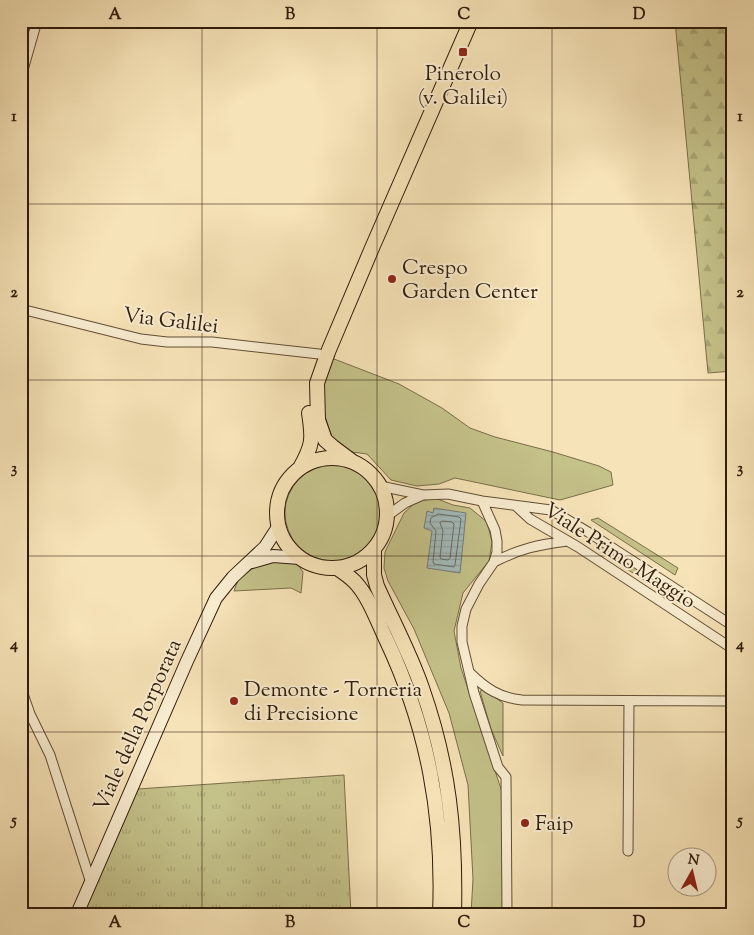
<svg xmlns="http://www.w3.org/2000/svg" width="754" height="935" font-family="'Sorts Mill Goudy',serif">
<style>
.grass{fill:#c4c189;stroke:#7a6e4a}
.forest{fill:url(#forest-firs);stroke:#7a6e4a}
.park{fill:url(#park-tufts);stroke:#7a6e4a}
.water{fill:url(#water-rules);stroke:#757b75}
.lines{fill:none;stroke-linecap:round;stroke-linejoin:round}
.shore{stroke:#6a6c63;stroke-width:1}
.street-casing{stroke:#624e36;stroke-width:11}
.secondary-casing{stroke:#301c0b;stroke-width:14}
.primary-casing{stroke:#301c0b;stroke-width:16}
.street{stroke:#f9edd0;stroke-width:9}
.secondary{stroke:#f9edd0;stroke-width:12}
.primary{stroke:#f6e3b7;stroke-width:14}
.grid{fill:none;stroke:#301c0b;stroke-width:1;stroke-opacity:0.55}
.poi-dot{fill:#8f2418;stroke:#f9edd0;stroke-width:2}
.labels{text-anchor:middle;stroke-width:4;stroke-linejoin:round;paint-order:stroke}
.poi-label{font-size:21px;fill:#301c0b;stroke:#f9edd0;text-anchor:start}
.street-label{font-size:21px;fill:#301c0b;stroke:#f9edd0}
.neatline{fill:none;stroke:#301c0b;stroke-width:2}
.grid-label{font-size:16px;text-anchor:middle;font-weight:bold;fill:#301c0b}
</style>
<defs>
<pattern id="forest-firs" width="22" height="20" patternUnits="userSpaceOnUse" patternTransform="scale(1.25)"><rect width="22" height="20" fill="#c4c189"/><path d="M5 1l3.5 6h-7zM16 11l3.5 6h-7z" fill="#a9a575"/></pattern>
<pattern id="park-tufts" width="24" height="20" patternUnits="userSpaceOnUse" patternTransform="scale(1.25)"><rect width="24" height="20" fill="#c4c189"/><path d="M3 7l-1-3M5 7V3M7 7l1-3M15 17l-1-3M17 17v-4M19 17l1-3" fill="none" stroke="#a9a575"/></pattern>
<pattern id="water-rules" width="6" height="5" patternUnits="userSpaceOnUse" patternTransform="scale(1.25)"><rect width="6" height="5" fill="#a3bbbb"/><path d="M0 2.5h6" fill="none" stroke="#8da09f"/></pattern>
</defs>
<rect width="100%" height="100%" fill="#f6e3b7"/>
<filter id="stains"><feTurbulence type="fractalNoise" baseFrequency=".004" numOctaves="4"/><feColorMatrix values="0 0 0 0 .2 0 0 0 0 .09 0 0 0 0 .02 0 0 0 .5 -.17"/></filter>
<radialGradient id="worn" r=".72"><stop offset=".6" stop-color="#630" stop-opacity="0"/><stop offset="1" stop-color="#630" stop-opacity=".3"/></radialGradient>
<path class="grass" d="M 329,357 L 399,384 L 442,408 L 470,428 L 495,437 L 553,452 L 599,466 L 611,472 L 613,485 L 560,500 L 455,478 L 439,484 L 417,486 L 391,480 L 367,454 L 352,452 L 333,440 L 322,407 L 322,376 Z
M285 513a48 48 0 1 1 96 0a48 48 0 1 1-96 0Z
M 435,498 L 453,505 L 470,508 L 487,522 L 492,542 L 489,561 L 463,593 L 454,631 L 461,668 L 502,792 L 503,914 L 471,914 L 473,879 L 468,785 L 449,713 L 414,629 L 388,581 L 384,568 L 385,552 L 404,513 L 416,502 Z
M 598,518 L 678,568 L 675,575 L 591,520 Z
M 597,543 L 651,576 L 647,582 L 596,549 Z
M 279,558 L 296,562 L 303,572 L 301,593 L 291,588 L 234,591 L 238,580 L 260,563 Z
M 484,690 L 503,703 L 503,756 L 491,729 L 480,691 Z"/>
<path class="forest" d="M 675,21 L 733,21 L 733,371 L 708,373 Z"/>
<path class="park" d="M 344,775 L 351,914 L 84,914 L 138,789 Z"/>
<path class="water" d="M 434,508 L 466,513 L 460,573 L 427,568 L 432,531 L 424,528 L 427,511 L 433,513 Z"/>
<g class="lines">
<path class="shore" d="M 439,514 L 459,517 L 461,519 L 455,565 L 454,567 L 434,564 L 433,562 L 436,531 L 430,523 L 431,518 Z
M 443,521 L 452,522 L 454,524 L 450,558 L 448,560 L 441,559 L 440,557 L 443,531 L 440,523 Z"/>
<g class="street-casing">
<path id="street" d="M 21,77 L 37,21
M 21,309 L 141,339 L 167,342 L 212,342 L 319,354
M 380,486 L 423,495 L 448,494 L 482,501 L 551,510 L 588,532 L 733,626
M 482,501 L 495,530 L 497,541 L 497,552 L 494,562 L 479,584 L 466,609 L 462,626 L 462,642 L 474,693 L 498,767 L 506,777 L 507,914
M 516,506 L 530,519 L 578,547 L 733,649
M 387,516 L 405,503 L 423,495
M 494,562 C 522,548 537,545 568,541
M 470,673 C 485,688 500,698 522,700 L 733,701
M 21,688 L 30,714 L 50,755 L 91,883
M 628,851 L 629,701"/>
</g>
<g class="secondary-casing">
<path id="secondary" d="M 252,562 L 273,556 L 300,558
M 77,914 L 187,661 L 216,598 L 233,577 L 265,547 L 278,527"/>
</g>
<g class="primary-casing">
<path id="primary" d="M277 513a55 55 0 1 1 110 0a55 55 0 1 1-110 0Z
M 353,462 L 333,447 L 325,440 L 318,420 L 317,383 L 328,352 L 372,248 L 471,21
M 300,468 C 313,445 313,439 309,413
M 374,549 L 374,575 L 377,586 C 392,620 410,653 422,688 C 449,765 456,832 454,914
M 337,568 C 343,572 350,577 355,582 C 369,597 377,620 386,639 C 428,728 444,816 440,914"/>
</g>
<use href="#street" class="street"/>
<use href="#secondary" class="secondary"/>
<use href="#primary" class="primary"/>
</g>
<path class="grid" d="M 202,21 L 202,914M 377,21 L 377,914M 552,21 L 552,914M 21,204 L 733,204M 21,380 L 733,380M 21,556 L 733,556M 21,732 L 733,732"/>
<g class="poi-dot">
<rect x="458" y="47" width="10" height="10" rx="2.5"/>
<circle cx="392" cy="279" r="5"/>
<circle cx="234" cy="701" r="5"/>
<circle cx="525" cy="823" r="5"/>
</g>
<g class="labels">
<g class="poi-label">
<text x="463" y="80" text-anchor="middle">Pinerolo<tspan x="463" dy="24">(v. Galilei)</tspan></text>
<text x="402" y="274">Crespo<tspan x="402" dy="24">Garden Center</tspan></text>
<text x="244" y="696">Demonte - Torneria<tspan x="244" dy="24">di Precisione</tspan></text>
<text x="535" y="830">Faip</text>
</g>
<g class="street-label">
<text transform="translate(171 320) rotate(7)" y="7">Via Galilei</text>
<text transform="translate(620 555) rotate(33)" y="7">Viale Primo Maggio</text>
<text transform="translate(137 725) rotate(-66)" y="7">Viale della Porporata</text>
</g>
</g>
<rect width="754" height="935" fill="none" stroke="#f6e3b7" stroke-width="55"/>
<g transform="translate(692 872) rotate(8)"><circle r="24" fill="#f9edd0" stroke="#a99981"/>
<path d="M0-4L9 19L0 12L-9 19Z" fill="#8f2418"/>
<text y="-8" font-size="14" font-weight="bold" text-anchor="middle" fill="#301c0b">N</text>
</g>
<rect x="28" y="28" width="698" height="880" class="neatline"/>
<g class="grid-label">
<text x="115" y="19">A</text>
<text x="290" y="19">B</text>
<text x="464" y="19">C</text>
<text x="639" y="19">D</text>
<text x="14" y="121">1</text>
<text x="740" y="121">1</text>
<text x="14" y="297">2</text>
<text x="740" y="297">2</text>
<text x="14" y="473">3</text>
<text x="740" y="473">3</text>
<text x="14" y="649">4</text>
<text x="740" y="649">4</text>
<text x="14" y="825">5</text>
<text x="740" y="825">5</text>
<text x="115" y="927">A</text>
<text x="290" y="927">B</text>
<text x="464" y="927">C</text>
<text x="639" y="927">D</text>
</g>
<rect width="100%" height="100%" filter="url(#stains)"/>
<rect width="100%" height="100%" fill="url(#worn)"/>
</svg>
